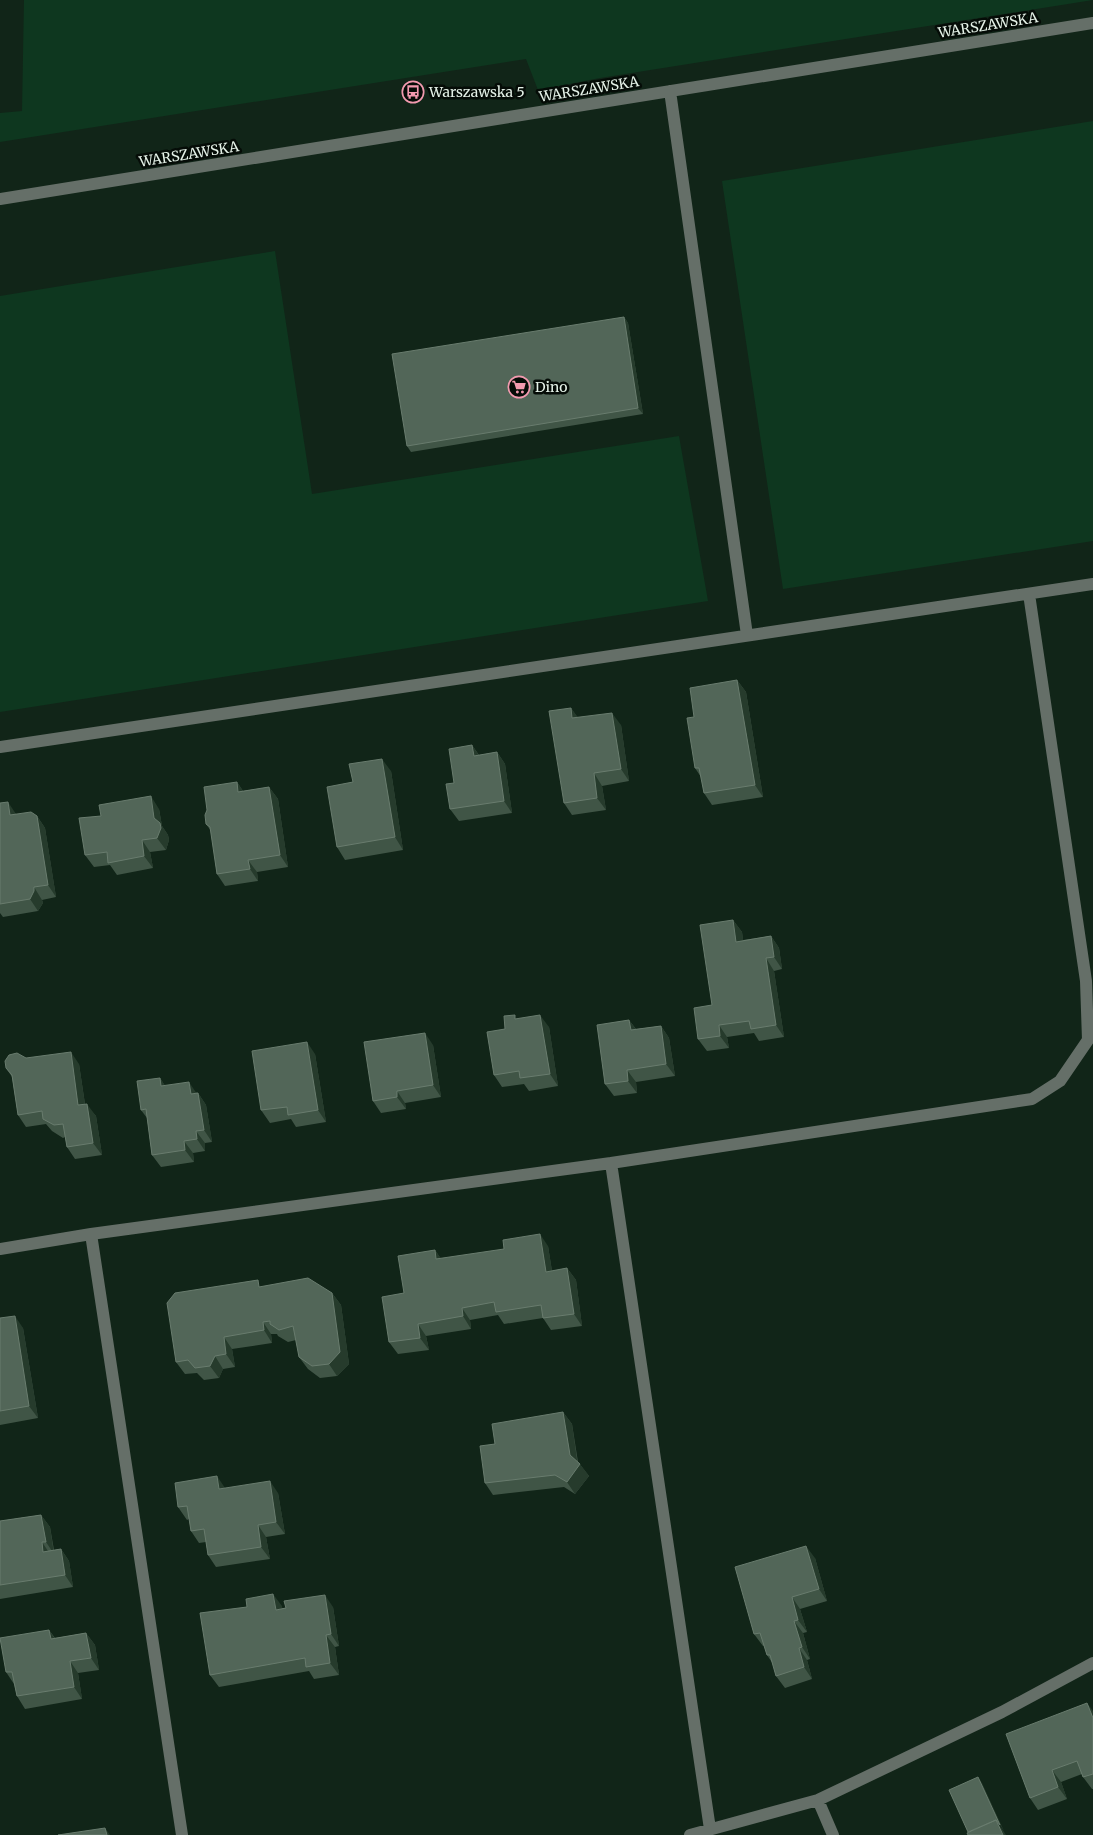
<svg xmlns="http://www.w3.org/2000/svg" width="1093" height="1835" font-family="Merriweather,serif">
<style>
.green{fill:#0e371f}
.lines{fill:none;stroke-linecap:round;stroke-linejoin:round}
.minor{stroke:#656f68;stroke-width:12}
.wall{fill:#405546}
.shaded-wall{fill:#263b2c}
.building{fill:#526658;stroke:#697c6e}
.labels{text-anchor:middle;stroke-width:5;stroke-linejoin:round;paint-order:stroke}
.street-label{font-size:14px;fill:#e5f2e8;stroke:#050c07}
.poi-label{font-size:14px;fill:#e5f2e8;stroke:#050c07;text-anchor:start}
</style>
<rect width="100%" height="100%" fill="#112518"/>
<path class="green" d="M 24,0 L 1093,0 L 600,78 L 538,90 L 526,59 L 0,142 L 0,113 L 22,111 Z
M 1093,121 L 1093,541 L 783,589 L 722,181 Z
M 275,251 L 312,494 L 679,436 L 708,601 L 0,712 L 0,296 Z"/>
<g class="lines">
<path class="minor" d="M 670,91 L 747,635
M 0,199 L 1093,23
M 0,747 L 1093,584
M 611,1163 L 710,1829
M 91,1234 L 182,1835
M 0,1249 L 91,1234 L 611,1163 L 1032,1099 L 1060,1081 L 1088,1040 L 1086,981 L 1029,594
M 818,1800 L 833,1835
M 690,1835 L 818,1800 L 1002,1712 L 1093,1663"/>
</g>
<path class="wall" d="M 624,317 L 628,323 L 643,414 L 411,452 L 407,446 Z
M 737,680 L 746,692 L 763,797 L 712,805 L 704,793 L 701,777 L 695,768 L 694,717 Z
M 571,708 L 577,717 L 621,725 L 629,781 L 602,786 L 606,810 L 572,815 L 564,803 Z
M 472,745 L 479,755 L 497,752 L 505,764 L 512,813 L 459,821 L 450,809 L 454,783 Z
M 391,771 L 403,850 L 345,860 L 337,847 L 353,782 Z
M 237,782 L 243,791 L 269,787 L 278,799 L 288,867 L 257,872 L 258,881 L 225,886 L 217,874 L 211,831 L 206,824 Z
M 0,803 L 16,814 L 37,816 L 45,828 L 56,897 L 42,900 L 43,903 L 38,911 L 3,917 L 0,913 Z
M 159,809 L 162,826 L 168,835 L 169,840 L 166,850 L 150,852 L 153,868 L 117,875 L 110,865 L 94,867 L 85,855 Z
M 733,920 L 742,932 L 743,940 L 771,936 L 779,948 L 782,969 L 774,971 L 784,1037 L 759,1041 L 754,1033 L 727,1037 L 729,1048 L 707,1051 L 698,1039 L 712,1005 Z
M 517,1019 L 549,1027 L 558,1086 L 529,1091 L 524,1084 L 502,1087 L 494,1075 L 505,1029 Z
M 629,1020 L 636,1029 L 661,1026 L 669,1038 L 675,1076 L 636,1082 L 637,1093 L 614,1096 L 605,1084 Z
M 433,1045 L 441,1097 L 405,1103 L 406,1109 L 381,1113 L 373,1101 Z
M 315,1054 L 326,1122 L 296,1127 L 291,1119 L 270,1123 L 261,1110 Z
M 26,1058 L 79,1064 L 85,1104 L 96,1116 L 102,1155 L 75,1159 L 67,1147 L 65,1137 L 63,1138 L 52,1131 L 46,1124 L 26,1127 L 18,1115 L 12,1077 L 6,1068 Z
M 160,1078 L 165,1086 L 198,1093 L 206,1105 L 212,1142 L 205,1143 L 205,1151 L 193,1153 L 194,1162 L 161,1167 L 152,1155 L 147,1118 L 141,1110 Z
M 548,1246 L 552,1271 L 567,1268 L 576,1280 L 582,1326 L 551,1330 L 543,1318 L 504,1324 L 498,1315 L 470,1320 L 471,1329 L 426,1336 L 429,1350 L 398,1354 L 389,1342 L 404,1293 L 435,1250 L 441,1259 Z
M 262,1287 L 332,1293 L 341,1305 L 349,1364 L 337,1376 L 320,1378 L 308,1369 L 299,1357 L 296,1340 L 288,1342 L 278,1336 L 277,1334 L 271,1334 L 272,1343 L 232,1349 L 235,1367 L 223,1369 L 219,1378 L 204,1380 L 197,1373 L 185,1374 L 176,1362 Z
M 0,1318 L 23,1328 L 38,1418 L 0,1425 Z
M 563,1412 L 572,1424 L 578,1462 L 589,1476 L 575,1494 L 564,1487 L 493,1495 L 485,1483 L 495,1444 Z
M 225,1488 L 278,1493 L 285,1534 L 266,1537 L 270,1559 L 216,1567 L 208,1555 L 206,1542 L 199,1543 L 191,1531 L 189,1519 L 187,1520 L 178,1507 Z
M 41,1515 L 50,1527 L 54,1550 L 61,1549 L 69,1561 L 73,1587 L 0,1599 L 0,1521 Z
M 815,1558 L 827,1601 L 800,1609 L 807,1632 L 803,1633 L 810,1659 L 807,1660 L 812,1679 L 785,1688 L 776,1676 L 773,1664 L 767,1655 L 764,1646 L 763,1646 L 754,1634 Z
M 282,1606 L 282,1608 L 333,1607 L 339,1646 L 335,1647 L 339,1675 L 314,1679 L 309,1671 L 219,1687 L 210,1675 Z
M 49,1630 L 55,1638 L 86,1633 L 95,1645 L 99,1670 L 78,1673 L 82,1699 L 25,1709 L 17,1696 L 14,1684 L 6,1672 Z
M 1093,1711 L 1093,1789 L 1092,1789 L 1083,1777 L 1082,1774 L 1061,1782 L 1067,1799 L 1038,1810 L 1030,1798 Z"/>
<path class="shaded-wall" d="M 624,317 L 628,323 L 643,414 L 638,408 Z
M 737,680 L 746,692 L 763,797 L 755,785 Z
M 571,708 L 580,720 L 572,718 Z
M 612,713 L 621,725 L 629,781 L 621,769 Z
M 472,745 L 480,757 L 474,756 Z
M 497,752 L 505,764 L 512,813 L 504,801 Z
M 382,759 L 391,771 L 403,850 L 395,837 Z
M 594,773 L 602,786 L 606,810 L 597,798 Z
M 237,782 L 245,794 L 238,792 Z
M 269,787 L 278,799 L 288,867 L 280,855 Z
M 151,796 L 159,809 L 162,826 L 168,835 L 169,840 L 166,850 L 157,838 Z
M 8,802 L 16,814 L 10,815 Z
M 37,816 L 45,828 L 56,897 L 48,885 Z
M 142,840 L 150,852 L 153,868 L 144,856 Z
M 248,860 L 257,872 L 258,881 L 250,869 Z
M 34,887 L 42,900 L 43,903 L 38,911 L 30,899 Z
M 733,920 L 742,932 L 745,954 L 736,942 Z
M 771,936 L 779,948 L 782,969 L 774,957 Z
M 766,958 L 774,971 L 784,1037 L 776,1025 Z
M 540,1015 L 549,1027 L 558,1086 L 550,1074 Z
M 629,1020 L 638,1032 L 631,1030 Z
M 719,1025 L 727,1037 L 729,1048 L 720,1036 Z
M 661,1026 L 669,1038 L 675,1076 L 666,1064 Z
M 425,1033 L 433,1045 L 441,1097 L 433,1085 Z
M 307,1042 L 315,1054 L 326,1122 L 318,1110 Z
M 71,1052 L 79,1064 L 87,1118 L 78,1105 Z
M 627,1070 L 636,1082 L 637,1093 L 628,1081 Z
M 160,1078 L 168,1090 L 161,1086 Z
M 189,1082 L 197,1094 L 191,1094 Z
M 397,1091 L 405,1103 L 406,1109 L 397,1097 Z
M 198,1093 L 206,1105 L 212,1142 L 204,1130 Z
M 87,1104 L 96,1116 L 102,1155 L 93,1143 Z
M 196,1131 L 205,1143 L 205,1151 L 197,1139 Z
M 184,1141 L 193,1153 L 194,1162 L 185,1150 Z
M 540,1234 L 548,1246 L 554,1284 L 546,1272 Z
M 435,1250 L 444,1263 L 436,1259 Z
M 567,1268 L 576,1280 L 582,1326 L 574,1314 Z
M 332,1293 L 341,1305 L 349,1364 L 337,1376 L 329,1364 Z
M 462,1308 L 470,1320 L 471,1329 L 463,1316 Z
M 15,1316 L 23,1328 L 38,1418 L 29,1406 Z
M 263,1322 L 271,1334 L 272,1343 L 264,1330 Z
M 418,1324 L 426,1336 L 429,1350 L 420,1338 Z
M 224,1337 L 232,1349 L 235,1367 L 226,1354 Z
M 215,1356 L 223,1369 L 219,1378 L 210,1366 Z
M 563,1412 L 572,1424 L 578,1467 L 580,1464 L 589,1476 L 575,1494 L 567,1482 L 570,1455 Z
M 217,1476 L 225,1488 L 219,1489 Z
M 270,1481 L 278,1493 L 285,1534 L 276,1522 Z
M 41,1515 L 50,1527 L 54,1554 L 46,1542 Z
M 258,1525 L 266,1537 L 270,1559 L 261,1547 Z
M 42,1542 L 50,1554 L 43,1552 Z
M 806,1546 L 815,1558 L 827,1601 L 819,1589 Z
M 61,1549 L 69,1561 L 73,1587 L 65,1575 Z
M 273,1594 L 282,1606 L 284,1622 L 276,1610 Z
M 325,1595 L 333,1607 L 339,1646 L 331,1634 Z
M 792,1597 L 800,1609 L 807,1632 L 798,1620 Z
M 794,1621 L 803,1633 L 810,1659 L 802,1647 Z
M 49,1630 L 57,1642 L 51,1639 Z
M 86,1633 L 95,1645 L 99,1670 L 91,1658 Z
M 326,1635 L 335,1647 L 339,1675 L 330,1663 Z
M 799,1648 L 807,1660 L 812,1679 L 804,1667 Z
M 70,1661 L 78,1673 L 82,1699 L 74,1687 Z
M 1087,1703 L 1093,1711 L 1093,1718 Z
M 1052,1770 L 1061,1782 L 1067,1799 L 1058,1787 Z
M 978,1777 L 982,1783 L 1004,1831 L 1000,1825 Z
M 996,1820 L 1006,1835 L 1003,1835 Z
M 105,1828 L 110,1835 L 107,1835 Z"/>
<path class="building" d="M 624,317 L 638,408 L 407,446 L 392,354 Z
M 737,680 L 755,785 L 704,793 L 699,768 L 695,768 L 687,718 L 694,717 L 690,688 Z
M 571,708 L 572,718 L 612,713 L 621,769 L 594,773 L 597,798 L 564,803 L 549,711 Z
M 472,745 L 474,756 L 497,752 L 504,801 L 450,809 L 446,784 L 454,783 L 449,749 Z
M 382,759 L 395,837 L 337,847 L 327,787 L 353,782 L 349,764 Z
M 237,782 L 238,792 L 269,787 L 280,855 L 248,860 L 250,869 L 217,874 L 210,827 L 206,824 L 205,815 L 207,810 L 204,787 Z
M 151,796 L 154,818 L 160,823 L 161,828 L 157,838 L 142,840 L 144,856 L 108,863 L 107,852 L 85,855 L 79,818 L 101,816 L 99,805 Z
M 8,802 L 10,815 L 31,812 L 37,816 L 48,885 L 34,887 L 34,891 L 30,899 L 0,904 L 0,803 Z
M 733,920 L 736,942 L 771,936 L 774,957 L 766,958 L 776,1025 L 751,1029 L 749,1021 L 719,1025 L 720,1036 L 698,1039 L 694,1008 L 712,1005 L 700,925 Z
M 515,1015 L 515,1019 L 540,1015 L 550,1074 L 520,1078 L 519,1071 L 494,1075 L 487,1032 L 505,1029 L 504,1016 Z
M 629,1020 L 631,1030 L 661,1026 L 666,1064 L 627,1070 L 628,1081 L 605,1084 L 597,1025 Z
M 425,1033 L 433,1085 L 397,1091 L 397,1097 L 373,1101 L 364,1042 Z
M 307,1042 L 318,1110 L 288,1115 L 287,1107 L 261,1110 L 252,1051 Z
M 71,1052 L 78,1105 L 87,1104 L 93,1143 L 67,1147 L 63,1124 L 54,1125 L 43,1119 L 42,1111 L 18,1115 L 12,1075 L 6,1068 L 5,1061 L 9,1055 L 17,1053 L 26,1058 Z
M 160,1078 L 161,1086 L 189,1082 L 191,1094 L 198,1093 L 204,1130 L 196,1131 L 197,1139 L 184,1141 L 185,1150 L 152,1155 L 146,1109 L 141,1110 L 137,1081 Z
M 540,1234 L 546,1272 L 567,1268 L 574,1314 L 543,1318 L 541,1305 L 496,1312 L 494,1302 L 462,1308 L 463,1316 L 418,1324 L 420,1338 L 389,1342 L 382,1297 L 404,1293 L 398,1256 L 435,1250 L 436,1259 L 504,1249 L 503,1240 Z
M 308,1278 L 332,1293 L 340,1352 L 329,1364 L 312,1366 L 299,1357 L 293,1326 L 279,1330 L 270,1324 L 270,1321 L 263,1322 L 264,1330 L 224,1337 L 226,1354 L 215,1356 L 210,1366 L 195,1368 L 188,1360 L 176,1362 L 167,1303 L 175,1293 L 258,1280 L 259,1287 Z
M 15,1316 L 29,1406 L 0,1411 L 0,1318 Z
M 563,1412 L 570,1455 L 580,1464 L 567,1482 L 555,1475 L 485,1483 L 480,1446 L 495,1444 L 492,1424 Z
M 217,1476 L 219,1489 L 270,1481 L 276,1522 L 258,1525 L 261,1547 L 208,1555 L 204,1529 L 191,1531 L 187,1506 L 178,1507 L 175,1483 Z
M 41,1515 L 46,1542 L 42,1542 L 43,1552 L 61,1549 L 65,1575 L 0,1585 L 0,1521 Z
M 806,1546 L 819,1589 L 792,1597 L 798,1620 L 794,1621 L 802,1647 L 799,1648 L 804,1667 L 776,1676 L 770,1655 L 767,1655 L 760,1633 L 754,1634 L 735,1567 Z
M 273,1594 L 276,1610 L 286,1608 L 284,1601 L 325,1595 L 331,1634 L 326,1635 L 330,1663 L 306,1667 L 305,1658 L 210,1675 L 200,1613 L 247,1607 L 246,1599 Z
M 49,1630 L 51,1639 L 86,1633 L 91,1658 L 70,1661 L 74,1687 L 17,1696 L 12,1672 L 6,1672 L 0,1638 Z
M 1087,1703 L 1093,1718 L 1093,1774 L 1083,1777 L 1077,1761 L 1052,1770 L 1058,1787 L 1030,1798 L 1006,1734 Z
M 978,1777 L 1000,1825 L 996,1820 L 968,1832 L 949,1790 Z
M 996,1820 L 1003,1835 L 968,1835 L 967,1833 Z
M 105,1828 L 107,1835 L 58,1835 Z"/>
<defs>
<g id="bus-ring" transform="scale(1.125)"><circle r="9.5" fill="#050c07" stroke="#f29aaf" stroke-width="1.5"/><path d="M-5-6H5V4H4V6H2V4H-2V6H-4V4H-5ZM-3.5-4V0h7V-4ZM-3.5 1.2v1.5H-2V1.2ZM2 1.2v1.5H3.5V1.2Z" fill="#f29aaf"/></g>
<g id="supermarket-ring" transform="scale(1.125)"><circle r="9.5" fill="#050c07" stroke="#f29aaf" stroke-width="1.5"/><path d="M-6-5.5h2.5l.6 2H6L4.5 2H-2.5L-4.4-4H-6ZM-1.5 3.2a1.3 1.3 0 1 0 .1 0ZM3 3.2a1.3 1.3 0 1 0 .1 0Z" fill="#f29aaf"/></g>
</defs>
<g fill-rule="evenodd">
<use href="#bus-ring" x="413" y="92"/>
<use href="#supermarket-ring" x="519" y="387"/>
</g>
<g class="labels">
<g class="street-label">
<text transform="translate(988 25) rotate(-9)" y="5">WARSZAWSKA</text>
<text transform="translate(589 89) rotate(-9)" y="5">WARSZAWSKA</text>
<text transform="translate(189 154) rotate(-9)" y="5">WARSZAWSKA</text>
</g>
<g class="poi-label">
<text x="429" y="97">Warszawska 5</text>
<text x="535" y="392">Dino</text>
</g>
</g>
</svg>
